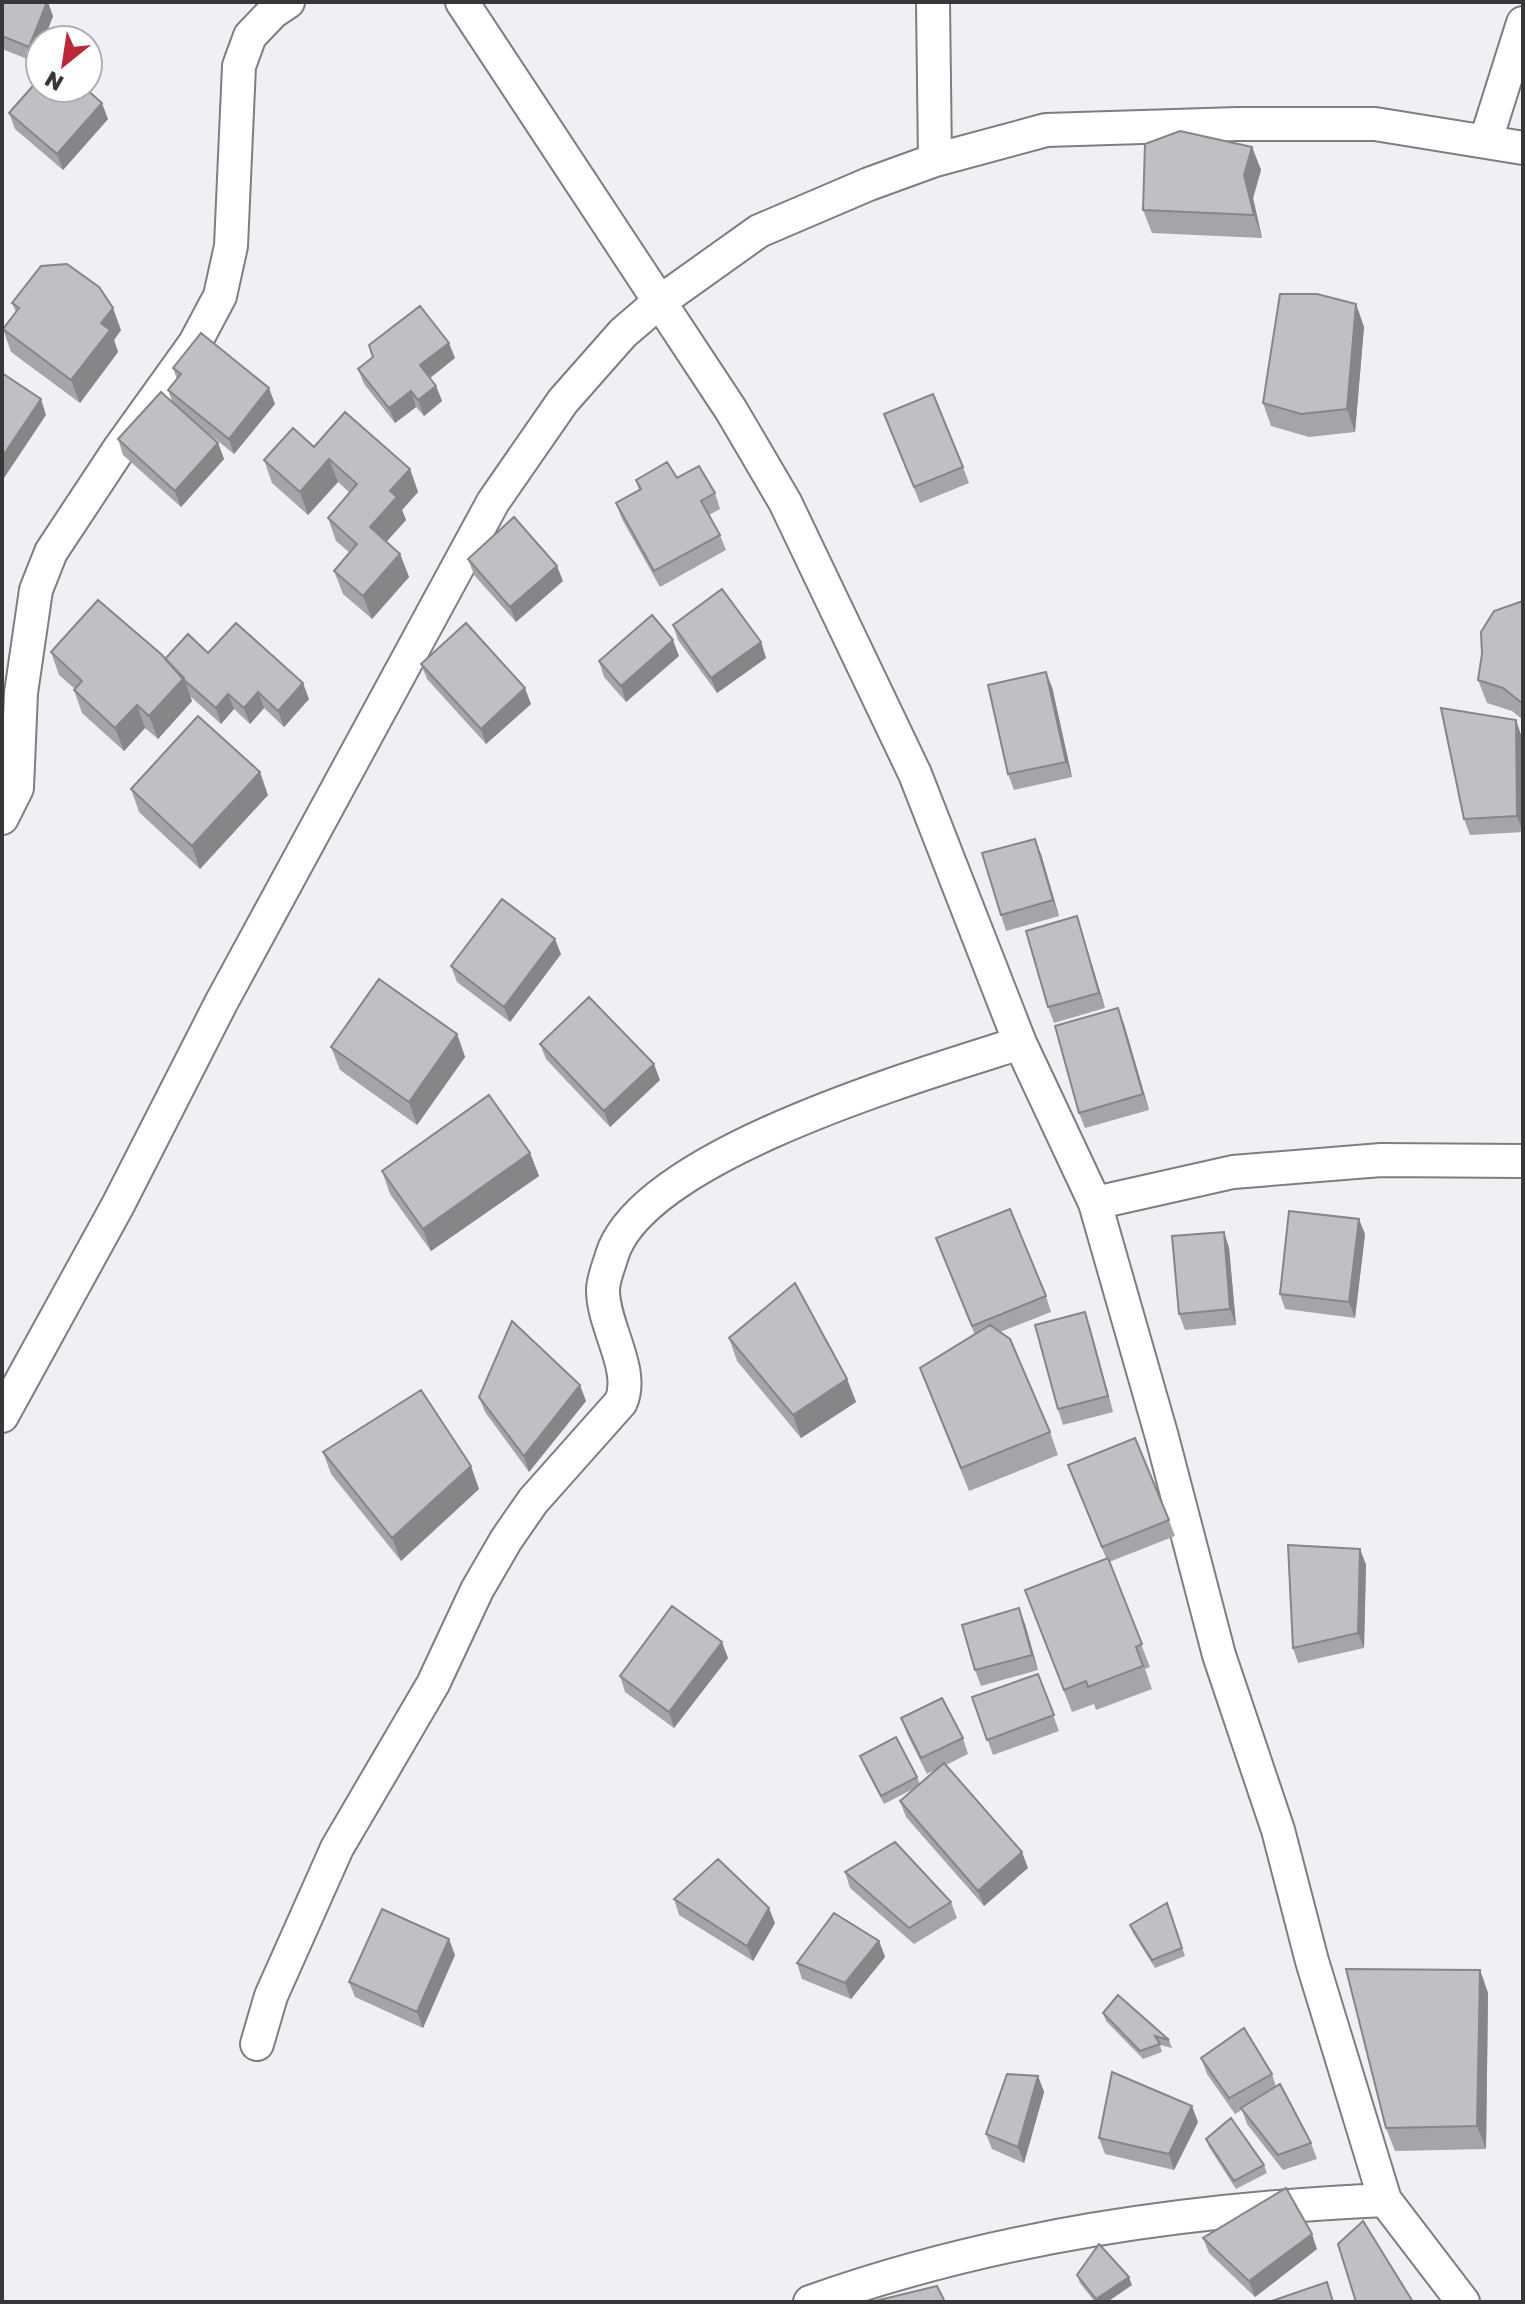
<svg xmlns="http://www.w3.org/2000/svg" width="1525" height="2304" font-family="'Golos Text',sans-serif">
<style>
.lines{fill:none;stroke-linecap:round;stroke-linejoin:round}
.minor-casing{stroke:#7e7e82;stroke-width:36}
.minor{stroke:#fff;stroke-width:32}
.wall{fill:#a5a5a9}
.shaded-wall{fill:#868689}
.building{fill:#c0c0c4;stroke:#868689;stroke-width:2}
</style>
<rect width="100%" height="100%" fill="#f0f0f4"/>
<g class="lines">
<g class="minor-casing">
<path id="minor" d="M 462,2 L 731,410 L 785,502 L 915,774 L 1020,1043 L 1095,1203 L 1162,1437 L 1219,1655 L 1278,1830 L 1312,1961 L 1385,2200 L 1463,2302
M 933,2 L 935,160
M 1486,140 L 1523,23
M 2,818 L 17,788 L 21,693 L 36,590 L 51,552 L 119,449 L 195,343 L 220,296 L 231,246 L 239,66 L 250,36 L 273,12 L 288,2
M 1095,1203 L 1233,1172 L 1381,1160 L 1523,1161
M 2,1416 L 118,1205 L 221,1003 L 493,502 L 563,401 L 623,333 L 658,303 L 759,231 L 869,184 L 935,160 L 1046,130 L 1238,124 L 1375,124 L 1523,148
M 257,2044 L 271,1996 L 337,1848 L 433,1684 L 477,1590 L 506,1540 L 533,1501 L 621,1402 C 635,1369 603,1327 603,1290 C 603,1279 609,1266 612,1255 C 644,1154 924,1074 1020,1043
M 810,2302 C 995,2236 1189,2209 1385,2200"/>
</g>
<use href="#minor" class="minor"/>
</g>
<path class="wall" d="M 2,2 L 53,16 L 44,40 L 40,40 L 40,50 L 35,62 L 2,49 Z
M 9,113 L 108,119 L 63,170 L 15,129 Z
M 1252,147 L 1261,170 L 1253,198 L 1262,238 L 1152,233 L 1143,210 Z
M 12,303 L 121,330 L 114,340 L 118,352 L 80,403 L 11,352 L 3,329 L 16,312 Z
M 1356,304 L 1364,327 L 1355,432 L 1309,437 L 1271,426 L 1263,403 Z
M 455,358 L 430,378 L 436,386 L 442,401 L 424,416 L 416,407 L 395,423 L 364,384 L 358,369 Z
M 173,368 L 275,404 L 234,454 L 203,429 L 218,443 L 224,459 L 181,507 L 123,455 L 118,439 L 172,401 L 168,390 L 177,379 Z
M 884,414 L 963,467 L 969,483 L 920,503 Z
M 314,447 L 410,469 L 418,492 L 402,510 L 406,520 L 386,542 L 400,554 L 409,577 L 372,619 L 343,594 L 334,571 L 350,553 L 336,541 L 328,518 L 350,493 L 338,482 L 308,515 L 272,483 L 264,460 Z
M 677,478 L 715,493 L 720,509 L 709,515 L 720,535 L 726,550 L 660,587 L 622,519 L 616,503 L 639,490 L 636,480 Z
M 468,559 L 563,581 L 516,622 L 474,575 Z
M 1523,601 L 1523,720 L 1512,711 L 1487,703 L 1478,680 Z
M 673,625 L 761,642 L 766,658 L 717,693 L 678,640 Z
M 51,652 L 165,659 L 208,653 L 309,699 L 284,727 L 264,708 L 250,724 L 234,709 L 221,724 L 190,696 L 192,701 L 158,739 L 145,728 L 124,751 L 82,713 L 74,690 L 75,689 L 59,675 Z
M 679,656 L 626,702 L 604,677 L 599,661 Z
M 421,664 L 531,704 L 486,744 L 427,679 Z
M 1052,687 L 1072,777 L 1014,790 L 1008,774 Z
M 1516,720 L 1521,735 L 1523,832 L 1470,835 L 1464,819 Z
M 131,789 L 268,795 L 200,869 L 139,812 Z
M 1041,854 L 1059,916 L 1006,931 L 1001,915 Z
M 1082,932 L 1105,1008 L 1054,1023 L 1048,1007 Z
M 561,954 L 510,1022 L 457,982 L 451,966 Z
M 1124,1024 L 1149,1110 L 1085,1128 L 1079,1113 Z
M 457,1034 L 465,1057 L 417,1125 L 340,1070 L 331,1047 Z
M 540,1044 L 660,1080 L 610,1127 L 546,1059 Z
M 530,1153 L 539,1176 L 431,1251 L 390,1194 L 382,1171 Z
M 1224,1232 L 1229,1248 L 1236,1325 L 1185,1330 L 1179,1314 Z
M 1365,1234 L 1355,1318 L 1285,1309 L 1280,1294 Z
M 942,1254 L 1046,1296 L 1051,1312 L 1000,1332 L 1050,1432 L 1058,1455 L 969,1491 L 920,1368 L 975,1335 Z
M 1090,1327 L 1113,1412 L 1063,1425 L 1058,1409 Z
M 729,1338 L 847,1379 L 856,1402 L 801,1438 L 737,1361 Z
M 479,1397 L 586,1401 L 529,1472 L 485,1412 Z
M 323,1452 L 479,1489 L 401,1561 L 331,1474 Z
M 1068,1465 L 1169,1520 L 1175,1536 L 1109,1562 L 1150,1667 L 1145,1669 L 1152,1689 L 1096,1710 L 1094,1704 L 1072,1712 L 1033,1612 L 1106,1558 Z
M 1360,1549 L 1366,1565 L 1364,1648 L 1298,1663 L 1293,1648 Z
M 1025,1624 L 1038,1670 L 981,1686 L 975,1670 Z
M 728,1658 L 674,1728 L 625,1692 L 620,1676 Z
M 1038,1674 L 1059,1731 L 993,1755 L 972,1697 Z
M 901,1718 L 963,1738 L 968,1754 L 946,1765 L 1028,1868 L 984,1906 L 906,1817 L 900,1801 L 917,1787 L 884,1804 L 863,1764 L 860,1756 L 917,1777 L 920,1784 L 937,1769 L 927,1774 L 907,1734 Z
M 845,1872 L 951,1902 L 957,1918 L 914,1944 L 850,1888 Z
M 674,1899 L 775,1923 L 753,1961 L 679,1915 Z
M 1167,1903 L 1185,1956 L 1155,1968 L 1133,1933 L 1130,1925 Z
M 879,1941 L 885,1957 L 851,1999 L 802,1979 L 797,1963 Z
M 455,1955 L 423,2028 L 355,1997 L 349,1982 Z
M 1480,1970 L 1488,1993 L 1486,2149 L 1395,2151 L 1386,2128 Z
M 1103,2013 L 1169,2040 L 1172,2048 L 1160,2045 L 1162,2052 L 1143,2059 L 1106,2021 Z
M 1201,2058 L 1272,2074 L 1276,2087 L 1311,2143 L 1317,2159 L 1283,2170 L 1247,2124 L 1242,2110 L 1235,2114 L 1207,2074 Z
M 1038,2076 L 1044,2092 L 1024,2163 L 992,2149 L 986,2134 Z
M 1198,2122 L 1174,2170 L 1105,2154 L 1099,2138 Z
M 1206,2139 L 1264,2165 L 1267,2173 L 1236,2189 L 1209,2147 Z
M 1203,2238 L 1317,2249 L 1255,2297 L 1209,2253 Z
M 1077,2275 L 1132,2285 L 1107,2302 L 1095,2302 L 1080,2283 Z"/>
<path class="shaded-wall" d="M 47,2 L 48,2 L 53,16 L 44,40 L 40,40 L 40,50 L 35,62 L 29,47 Z
M 102,103 L 108,119 L 63,170 L 57,154 Z
M 1252,147 L 1261,170 L 1253,198 L 1262,238 L 1254,215 L 1244,175 Z
M 1356,304 L 1364,327 L 1355,432 L 1347,409 Z
M 113,308 L 121,330 L 114,340 L 118,352 L 80,403 L 71,380 L 101,323 Z
M 449,343 L 455,358 L 426,381 L 420,365 Z
M 436,386 L 442,401 L 424,416 L 418,400 Z
M 269,388 L 275,404 L 234,454 L 229,439 Z
M 411,391 L 416,407 L 395,423 L 389,408 Z
M 41,399 L 46,415 L 4,478 L 2,472 L 2,457 Z
M 218,443 L 224,459 L 181,507 L 175,491 Z
M 329,459 L 338,482 L 308,515 L 300,492 Z
M 410,469 L 418,492 L 402,510 L 406,520 L 379,550 L 370,527 L 390,491 Z
M 400,554 L 409,577 L 372,619 L 363,596 Z
M 557,566 L 563,581 L 516,622 L 510,607 Z
M 673,640 L 679,656 L 626,702 L 621,686 Z
M 761,642 L 766,658 L 717,693 L 711,678 Z
M 1046,672 L 1052,687 L 1072,777 L 1066,762 Z
M 184,678 L 192,701 L 158,739 L 149,716 Z
M 303,683 L 309,699 L 284,727 L 278,711 Z
M 525,688 L 531,704 L 486,744 L 481,729 Z
M 258,692 L 264,708 L 250,724 L 244,708 Z
M 228,694 L 234,709 L 221,724 L 216,708 Z
M 137,705 L 145,728 L 124,751 L 115,728 Z
M 1516,720 L 1521,735 L 1523,832 L 1517,816 Z
M 260,772 L 268,795 L 200,869 L 192,846 Z
M 1035,839 L 1041,854 L 1059,916 L 1053,900 Z
M 1077,916 L 1082,932 L 1105,1008 L 1099,993 Z
M 555,939 L 561,954 L 510,1022 L 504,1007 Z
M 1118,1008 L 1124,1024 L 1149,1110 L 1143,1094 Z
M 457,1034 L 465,1057 L 417,1125 L 409,1102 Z
M 654,1064 L 660,1080 L 610,1127 L 604,1111 Z
M 530,1153 L 539,1176 L 431,1251 L 423,1229 Z
M 1359,1219 L 1365,1234 L 1355,1318 L 1349,1302 Z
M 1224,1232 L 1229,1248 L 1236,1325 L 1230,1309 Z
M 1085,1312 L 1090,1327 L 1113,1412 L 1108,1396 Z
M 847,1379 L 856,1402 L 801,1438 L 793,1415 Z
M 580,1385 L 586,1401 L 529,1472 L 524,1456 Z
M 471,1466 L 479,1489 L 401,1561 L 392,1538 Z
M 1360,1549 L 1366,1565 L 1364,1648 L 1358,1633 Z
M 1019,1608 L 1025,1624 L 1038,1670 L 1032,1655 Z
M 722,1642 L 728,1658 L 674,1728 L 669,1712 Z
M 1022,1852 L 1028,1868 L 984,1906 L 978,1891 Z
M 769,1908 L 775,1923 L 753,1961 L 747,1946 Z
M 449,1939 L 455,1955 L 423,2028 L 417,2012 Z
M 879,1941 L 885,1957 L 851,1999 L 845,1983 Z
M 1480,1970 L 1488,1993 L 1486,2149 L 1477,2126 Z
M 1038,2076 L 1044,2092 L 1024,2163 L 1018,2147 Z
M 1192,2106 L 1198,2122 L 1174,2170 L 1169,2154 Z
M 1312,2234 L 1317,2249 L 1255,2297 L 1249,2281 Z
M 1129,2277 L 1132,2285 L 1107,2302 L 1097,2302 L 1096,2299 Z"/>
<path class="building" d="M 2,2 L 47,2 L 29,47 L 2,36 Z
M 40,78 L 40,88 L 85,88 L 102,103 L 57,154 L 9,113 Z
M 1180,131 L 1252,147 L 1244,175 L 1254,215 L 1143,210 L 1145,144 Z
M 67,264 L 99,287 L 113,308 L 101,323 L 110,330 L 71,380 L 3,329 L 19,308 L 12,303 L 41,266 Z
M 1280,294 L 1317,294 L 1356,304 L 1347,409 L 1301,414 L 1263,403 Z
M 420,306 L 449,343 L 420,365 L 436,386 L 418,400 L 411,391 L 389,408 L 358,369 L 373,357 L 369,345 Z
M 201,333 L 269,388 L 229,439 L 168,390 L 181,374 L 173,368 Z
M 2,373 L 41,399 L 2,457 Z
M 161,392 L 218,443 L 175,491 L 118,439 Z
M 933,394 L 963,467 L 914,487 L 884,414 Z
M 345,412 L 410,469 L 390,491 L 397,497 L 370,527 L 400,554 L 363,596 L 334,571 L 357,544 L 328,518 L 357,484 L 329,459 L 300,492 L 264,460 L 293,428 L 314,447 Z
M 667,462 L 677,478 L 699,466 L 715,493 L 701,501 L 720,535 L 654,571 L 616,503 L 641,489 L 636,480 Z
M 514,517 L 557,566 L 510,607 L 468,559 Z
M 722,589 L 761,642 L 711,678 L 673,625 Z
M 98,600 L 161,654 L 184,678 L 149,716 L 137,705 L 115,728 L 74,690 L 82,681 L 51,652 Z
M 1523,601 L 1523,704 L 1503,688 L 1478,680 L 1482,654 L 1481,632 L 1494,611 Z
M 652,615 L 673,640 L 621,686 L 599,661 Z
M 236,623 L 303,683 L 278,711 L 258,692 L 244,708 L 228,694 L 216,708 L 183,679 L 165,659 L 188,634 L 208,653 Z
M 466,623 L 525,688 L 481,729 L 421,664 Z
M 1046,672 L 1066,762 L 1008,774 L 988,685 Z
M 1441,708 L 1516,720 L 1517,816 L 1464,819 Z
M 198,716 L 260,772 L 192,846 L 131,789 Z
M 1035,839 L 1053,900 L 1001,915 L 982,853 Z
M 502,899 L 555,939 L 504,1007 L 451,966 Z
M 1077,916 L 1099,993 L 1048,1007 L 1026,931 Z
M 379,979 L 457,1034 L 409,1102 L 331,1047 Z
M 589,997 L 654,1064 L 604,1111 L 540,1044 Z
M 1118,1008 L 1143,1094 L 1079,1113 L 1055,1026 Z
M 489,1095 L 530,1153 L 423,1229 L 382,1171 Z
M 1010,1209 L 1046,1296 L 972,1326 L 936,1238 Z
M 1289,1211 L 1359,1219 L 1349,1302 L 1280,1294 Z
M 1224,1232 L 1230,1309 L 1179,1314 L 1172,1236 Z
M 795,1283 L 847,1379 L 793,1415 L 729,1338 Z
M 1085,1312 L 1108,1396 L 1058,1409 L 1035,1325 Z
M 512,1321 L 580,1385 L 524,1456 L 479,1397 Z
M 990,1325 L 1010,1339 L 1050,1432 L 961,1468 L 920,1368 Z
M 421,1390 L 471,1466 L 392,1538 L 323,1452 Z
M 1135,1438 L 1169,1520 L 1102,1547 L 1068,1465 Z
M 1288,1545 L 1360,1549 L 1358,1633 L 1293,1648 Z
M 1108,1558 L 1142,1644 L 1136,1647 L 1143,1666 L 1088,1687 L 1086,1681 L 1064,1690 L 1025,1590 Z
M 672,1606 L 722,1642 L 669,1712 L 620,1676 Z
M 1019,1608 L 1032,1655 L 975,1670 L 962,1625 Z
M 1038,1674 L 1054,1715 L 987,1740 L 972,1697 Z
M 942,1698 L 963,1738 L 921,1758 L 901,1718 Z
M 896,1737 L 917,1777 L 881,1796 L 860,1756 Z
M 944,1763 L 1022,1852 L 978,1891 L 900,1801 Z
M 895,1842 L 951,1902 L 909,1928 L 845,1872 Z
M 718,1859 L 769,1908 L 747,1946 L 674,1899 Z
M 1167,1903 L 1182,1948 L 1152,1960 L 1130,1925 Z
M 382,1909 L 449,1939 L 417,2012 L 349,1982 Z
M 834,1913 L 879,1941 L 845,1983 L 797,1963 Z
M 1346,1969 L 1480,1970 L 1477,2126 L 1386,2128 Z
M 1118,1995 L 1169,2040 L 1155,2036 L 1160,2044 L 1140,2051 L 1103,2013 Z
M 1244,2028 L 1272,2074 L 1229,2098 L 1201,2058 Z
M 1112,2072 L 1192,2106 L 1169,2154 L 1099,2138 Z
M 1007,2074 L 1038,2076 L 1018,2147 L 986,2134 Z
M 1280,2084 L 1311,2143 L 1278,2155 L 1241,2108 Z
M 1231,2118 L 1264,2165 L 1234,2181 L 1206,2139 Z
M 1286,2188 L 1312,2234 L 1249,2281 L 1203,2238 Z
M 1363,2221 L 1413,2302 L 1356,2302 L 1338,2244 Z
M 1099,2244 L 1129,2277 L 1096,2299 L 1077,2275 Z
M 1327,2282 L 1333,2302 L 1269,2302 Z
M 937,2286 L 945,2302 L 871,2302 Z"/>
<rect width="1525" height="2304" fill="none" stroke="#373739" stroke-width="8"/>
<g transform="translate(64 64) rotate(210)"><circle r="38" fill="#ffffff" stroke="#afafb0" stroke-width="2"/>
<path d="M0-6L14 30L0 20L-14 30Z" fill="#ba2939"/>
<text y="-12" font-size="22" font-weight="bold" text-anchor="middle" fill="#373739">N</text>
</g>
</svg>
